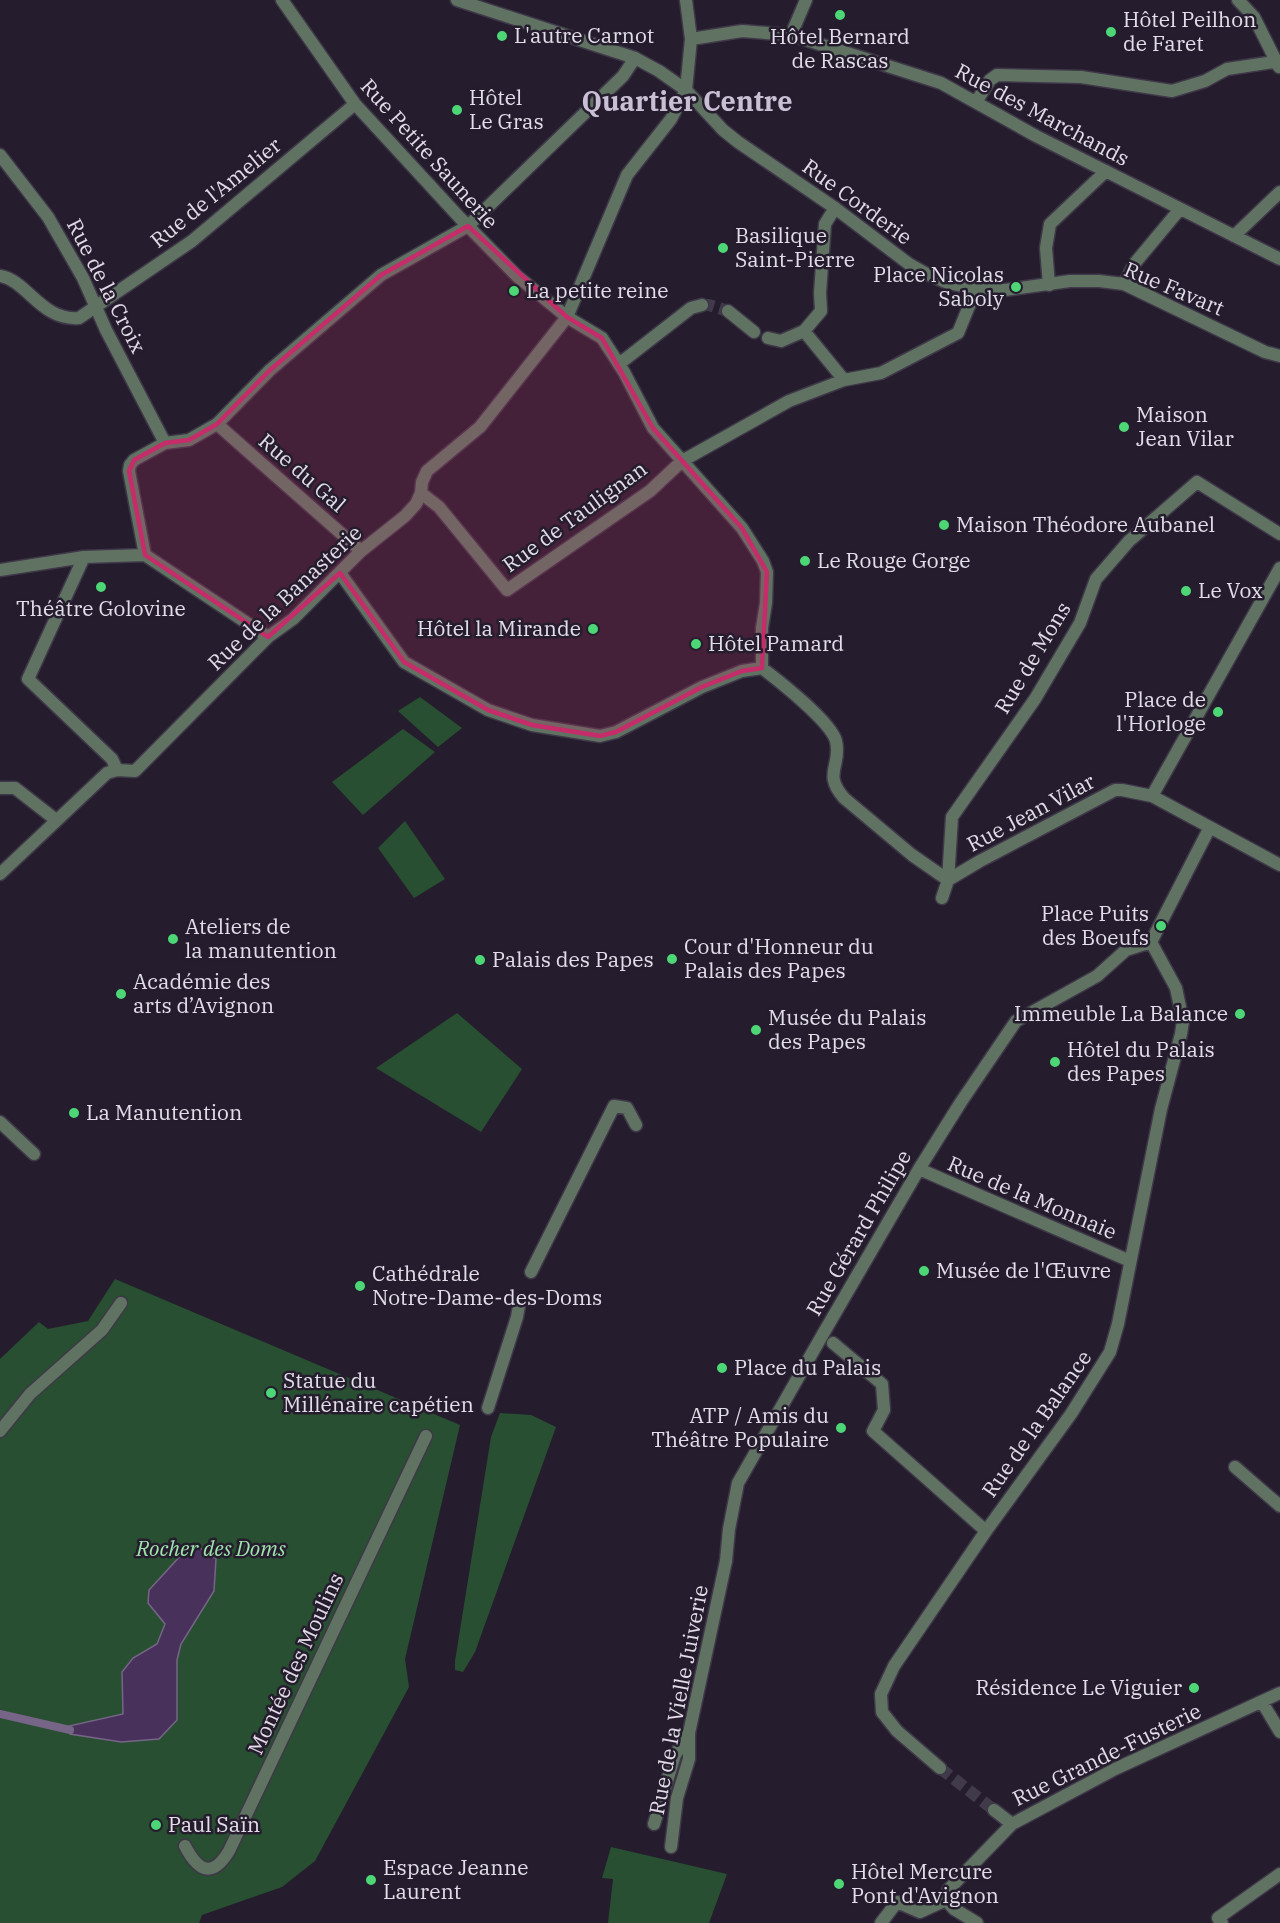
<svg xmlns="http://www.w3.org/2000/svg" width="1280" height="1923" font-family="'IBM Plex Serif',serif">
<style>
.green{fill:#284f31}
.water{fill:#48325c;stroke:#766586;stroke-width:1.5}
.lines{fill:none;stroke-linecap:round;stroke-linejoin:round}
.stream{stroke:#766586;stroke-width:8}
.pedestrian-tunnel{stroke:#413a4a;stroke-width:12;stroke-dasharray:12 6;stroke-linecap:butt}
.pedestrian-casing{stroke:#3f3848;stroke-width:15}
.minor-casing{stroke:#3f3848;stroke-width:15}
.pedestrian{stroke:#607363;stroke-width:12}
.minor{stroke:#607363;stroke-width:12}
.marked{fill:#c52c69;fill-opacity:0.2;stroke:#c52c69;stroke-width:4.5;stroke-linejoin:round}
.poi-dot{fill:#4dd676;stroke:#251d2e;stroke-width:2}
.labels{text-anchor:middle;stroke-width:5;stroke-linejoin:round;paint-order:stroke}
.poi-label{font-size:21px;fill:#e2dde8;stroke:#251d2e;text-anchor:start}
.street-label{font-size:21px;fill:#e2dde8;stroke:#251d2e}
.park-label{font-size:21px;font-style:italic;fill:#9fe5ac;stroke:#251d2e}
.district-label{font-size:27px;font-weight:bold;fill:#cac0d6;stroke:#251d2e}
</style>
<rect width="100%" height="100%" fill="#251d2e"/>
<path class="green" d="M 420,697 L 462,728 L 438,747 L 398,711 Z
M 403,729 L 435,752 L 363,815 L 332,782 Z
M 405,821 L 445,879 L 414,898 L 378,848 Z
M 457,1013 L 522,1069 L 481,1132 L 376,1068 Z
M 115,1279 L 460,1425 L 405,1659 L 409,1687 L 315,1861 L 282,1887 L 202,1915 L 199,1923 L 0,1923 L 0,1359 L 39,1322 L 48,1329 L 88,1321 Z
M 500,1413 L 531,1415 L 556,1427 L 475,1652 L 463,1672 L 455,1670 L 455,1661 L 491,1437 Z
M 611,1847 L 727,1874 L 709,1923 L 608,1923 L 613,1879 L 602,1878 Z"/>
<path class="water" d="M 200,1548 L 216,1559 L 214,1591 L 181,1644 L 177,1660 L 177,1720 L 159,1739 L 121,1742 L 70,1734 L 69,1726 L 123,1714 L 122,1672 L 133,1658 L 157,1644 L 165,1624 L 148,1603 L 149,1590 L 183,1553 Z"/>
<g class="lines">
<path class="stream" d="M 0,1714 L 70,1730"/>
<path class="pedestrian-tunnel" d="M 702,305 L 709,305 L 728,311
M 940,1768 L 994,1810"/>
<g class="pedestrian-casing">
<path id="pedestrian" d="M 457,0 L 635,58
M 686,0 L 691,39 L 686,90
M 1238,0 L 1254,17 L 1279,67
M 791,35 L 806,0
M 691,39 L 742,31 L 791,35 L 941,83 L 1036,136 L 1280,259
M 976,102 L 990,80 L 997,75 L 1081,77 L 1172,91 L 1205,81 L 1227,69 L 1280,61
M 835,208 L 825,224 L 820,293 L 821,311 L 804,331 L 844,380
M 1234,236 L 1280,192
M 1124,284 L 1135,263 L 1180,209
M 1049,285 L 1046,248 L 1050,224 L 1106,171
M 728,311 L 754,332
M 567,317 L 602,338 L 624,372 L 653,428 L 742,528 L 763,561 L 767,572 L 766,603 L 762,628 L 762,668
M 768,338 L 781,341 L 804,331
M 619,364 L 691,308 L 702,305
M 421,493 L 439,507 L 507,590 L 650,491 L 682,461 L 789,401 L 844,380 L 881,373 L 958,333 L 976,289
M 340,573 L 404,662 L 488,710 L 532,725 L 600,736 L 616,732 L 702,687 L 742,671 L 762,668
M 762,668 C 779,681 831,722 836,741 C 842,766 822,773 844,798 L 912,855 L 948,880
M 1152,796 L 1280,568
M 948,880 L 952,817 L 1035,699 L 1080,623 L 1096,579 L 1129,541 L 1197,482 L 1280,534
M 942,898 L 948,880 L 980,861 L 1115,790 L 1122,790 L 1152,796 L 1280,865
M 919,1169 L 1130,1261
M 531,1272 L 614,1106 L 627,1108 L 636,1125
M 833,1343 L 882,1384 L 884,1410 L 873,1431 L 986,1531
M 488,1408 L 517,1317 L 520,1300
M 0,1431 L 30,1394 L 102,1330 L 121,1303
M 1235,1467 L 1280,1506
M 726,1561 L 729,1529 L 738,1483 L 823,1334 L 919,1169 L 961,1102 L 1016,1021 L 1097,976 L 1126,950 L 1151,942 L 1209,829
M 1262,1702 L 1280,1732
M 940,1768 L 897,1731 L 882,1712 L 881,1694 L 894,1666 L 986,1531 L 1071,1414 L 1110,1352 L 1118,1324 L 1161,1109 L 1181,1034 L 1183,1021 L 1176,988 L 1151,942
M 994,1810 L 1012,1824
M 654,1824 L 675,1755 L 689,1733
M 185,1846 C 198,1871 212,1879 229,1851 L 426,1436
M 946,1900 L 948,1890 L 1012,1824 L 1115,1769 L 1280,1693
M 946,1900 L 954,1909 L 977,1923
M 881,1923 L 897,1902 L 920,1912 L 946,1900"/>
</g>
<g class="minor-casing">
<path id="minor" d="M 282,0 L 355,104 L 460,218 L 517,276 L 567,317
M 0,155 L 48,217 L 83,278 L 106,330 L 165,443
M 0,276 C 27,280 41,321 79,318 L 192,241 L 355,104
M 217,424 L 361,551
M 145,555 L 129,471 L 130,465 L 134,460 L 165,443 L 189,440 L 217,424 L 270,370 L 381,275 L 468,226 L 623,76 L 635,58 L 659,71 L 686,90 L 723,130 L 738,142 L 835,208 L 909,264 L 925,273 L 948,283 L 976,289 L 1005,290 L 1070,281 L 1099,281 L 1124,284 L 1265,352 L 1280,356
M 84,557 L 28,679 L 112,759 L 117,770
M 0,570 L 84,557 L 145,555 L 268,637
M 0,788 L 15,788 L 56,820
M 0,874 L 107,773 L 117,770 L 135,771 L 268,637 L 293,619 L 361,551 L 405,516 L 416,504 L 421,493 L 422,482 L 427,471 L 480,427 L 567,317 L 627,175 L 671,119 L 686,90
M 0,1122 L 34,1154
M 671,1847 L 677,1798 L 689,1759 L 689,1733 L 726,1561
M 1222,1923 L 1218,1918 L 1280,1874"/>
</g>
<use href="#pedestrian" class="pedestrian"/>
<use href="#minor" class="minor"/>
</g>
<path class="marked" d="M 468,226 L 567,317 L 602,338 L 653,428 L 742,528 L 767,572 L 762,668 L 742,671 L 702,687 L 616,732 L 600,736 L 532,725 L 488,710 L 404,662 L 340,573 L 268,637 L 145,555 L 129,471 L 134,460 L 165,443 L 189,440 L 217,424 L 270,370 L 381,275 Z"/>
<g class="poi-dot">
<circle cx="840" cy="15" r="6"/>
<circle cx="1111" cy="32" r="6"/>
<circle cx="502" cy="36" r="6"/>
<circle cx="457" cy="110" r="6"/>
<circle cx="723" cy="248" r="6"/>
<circle cx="1016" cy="287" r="6"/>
<circle cx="514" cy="291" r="6"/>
<circle cx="1124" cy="427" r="6"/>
<circle cx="944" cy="525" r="6"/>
<circle cx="805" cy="561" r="6"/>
<circle cx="101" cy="587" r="6"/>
<circle cx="1186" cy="591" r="6"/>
<circle cx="593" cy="629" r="6"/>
<circle cx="696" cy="644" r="6"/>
<circle cx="1218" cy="712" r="6"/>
<circle cx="1161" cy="926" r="6"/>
<circle cx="173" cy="939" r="6"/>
<circle cx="672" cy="959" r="6"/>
<circle cx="480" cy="960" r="6"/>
<circle cx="121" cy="994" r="6"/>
<circle cx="1240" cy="1014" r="6"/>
<circle cx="756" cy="1030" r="6"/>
<circle cx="1055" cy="1062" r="6"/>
<circle cx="74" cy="1113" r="6"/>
<circle cx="924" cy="1271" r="6"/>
<circle cx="360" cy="1286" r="6"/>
<circle cx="722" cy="1368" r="6"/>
<circle cx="271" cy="1393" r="6"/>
<circle cx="841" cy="1428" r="6"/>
<circle cx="1194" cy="1688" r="6"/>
<circle cx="156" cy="1825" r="6"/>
<circle cx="371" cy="1880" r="6"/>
<circle cx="839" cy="1884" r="6"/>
</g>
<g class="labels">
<g class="poi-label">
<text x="1123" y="27">Hôtel Peilhon<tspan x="1123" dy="24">de Faret</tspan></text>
<text x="514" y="43">L'autre Carnot</text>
<text x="840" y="44" text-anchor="middle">Hôtel Bernard<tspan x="840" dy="24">de Rascas</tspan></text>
<text x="469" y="105">Hôtel<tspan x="469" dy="24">Le Gras</tspan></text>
<text x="735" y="243">Basilique<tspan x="735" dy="24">Saint-Pierre</tspan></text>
<text x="1004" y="282" text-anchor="end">Place Nicolas<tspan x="1004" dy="24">Saboly</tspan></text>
<text x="526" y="298">La petite reine</text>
<text x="1136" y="422">Maison<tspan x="1136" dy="24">Jean Vilar</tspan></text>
<text x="956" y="532">Maison Théodore Aubanel</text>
<text x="817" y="568">Le Rouge Gorge</text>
<text x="1198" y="598">Le Vox</text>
<text x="101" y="616" text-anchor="middle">Théâtre Golovine</text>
<text x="581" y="636" text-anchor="end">Hôtel la Mirande</text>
<text x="708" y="651">Hôtel Pamard</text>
<text x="1206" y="707" text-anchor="end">Place de<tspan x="1206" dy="24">l'Horloge</tspan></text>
<text x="1149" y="921" text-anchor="end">Place Puits<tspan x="1149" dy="24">des Boeufs</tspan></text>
<text x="185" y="934">Ateliers de<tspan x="185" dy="24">la manutention</tspan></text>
<text x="684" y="954">Cour d'Honneur du<tspan x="684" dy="24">Palais des Papes</tspan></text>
<text x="492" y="967">Palais des Papes</text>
<text x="133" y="989">Académie des<tspan x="133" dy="24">arts d’Avignon</tspan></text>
<text x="1228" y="1021" text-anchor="end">Immeuble La Balance</text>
<text x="768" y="1025">Musée du Palais<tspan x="768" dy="24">des Papes</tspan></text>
<text x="1067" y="1057">Hôtel du Palais<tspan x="1067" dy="24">des Papes</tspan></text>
<text x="86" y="1120">La Manutention</text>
<text x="936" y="1278">Musée de l'Œuvre</text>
<text x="372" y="1281">Cathédrale<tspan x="372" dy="24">Notre-Dame-des-Doms</tspan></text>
<text x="734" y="1375">Place du Palais</text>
<text x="283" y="1388">Statue du<tspan x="283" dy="24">Millénaire capétien</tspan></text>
<text x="829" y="1423" text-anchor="end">ATP / Amis du<tspan x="829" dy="24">Théâtre Populaire</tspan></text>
<text x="1182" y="1695" text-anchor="end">Résidence Le Viguier</text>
<text x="168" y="1832">Paul Saïn</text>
<text x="383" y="1875">Espace Jeanne<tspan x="383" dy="24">Laurent</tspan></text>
<text x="851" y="1879">Hôtel Mercure<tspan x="851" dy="24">Pont d'Avignon</tspan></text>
</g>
<g class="street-label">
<text transform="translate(1042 115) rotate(28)" y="7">Rue des Marchands</text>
<text transform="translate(429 154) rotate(48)" y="7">Rue Petite Saunerie</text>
<text transform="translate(216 193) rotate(-39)" y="7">Rue de l'Amelier</text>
<text transform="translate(857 202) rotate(36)" y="7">Rue Corderie</text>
<text transform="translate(106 286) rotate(63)" y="7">Rue de la Croix</text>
<text transform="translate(1174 289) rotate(23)" y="7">Rue Favart</text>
<text transform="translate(302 473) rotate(41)" y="7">Rue du Gal</text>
<text transform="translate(575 517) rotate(-36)" y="7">Rue de Taulignan</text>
<text transform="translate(285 598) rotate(-43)" y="7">Rue de la Banasterie</text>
<text transform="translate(1033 658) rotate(-59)" y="7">Rue de Mons</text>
<text transform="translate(1031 813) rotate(-28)" y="7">Rue Jean Vilar</text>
<text transform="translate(1032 1198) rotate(23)" y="7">Rue de la Monnaie</text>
<text transform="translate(859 1233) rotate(-60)" y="7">Rue Gérard Philipe</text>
<text transform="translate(1037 1424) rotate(-55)" y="7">Rue de la Balance</text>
<text transform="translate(296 1664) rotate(-65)" y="7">Montée des Moulins</text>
<text transform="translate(679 1700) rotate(-79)" y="7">Rue de la Vielle Juiverie</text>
<text transform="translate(1107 1755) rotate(-26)" y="7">Rue Grande-Fusterie</text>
</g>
<g class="park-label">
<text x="211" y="1556">Rocher des Doms</text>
</g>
<g class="district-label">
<text x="687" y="111">Quartier Centre</text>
</g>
</g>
</svg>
